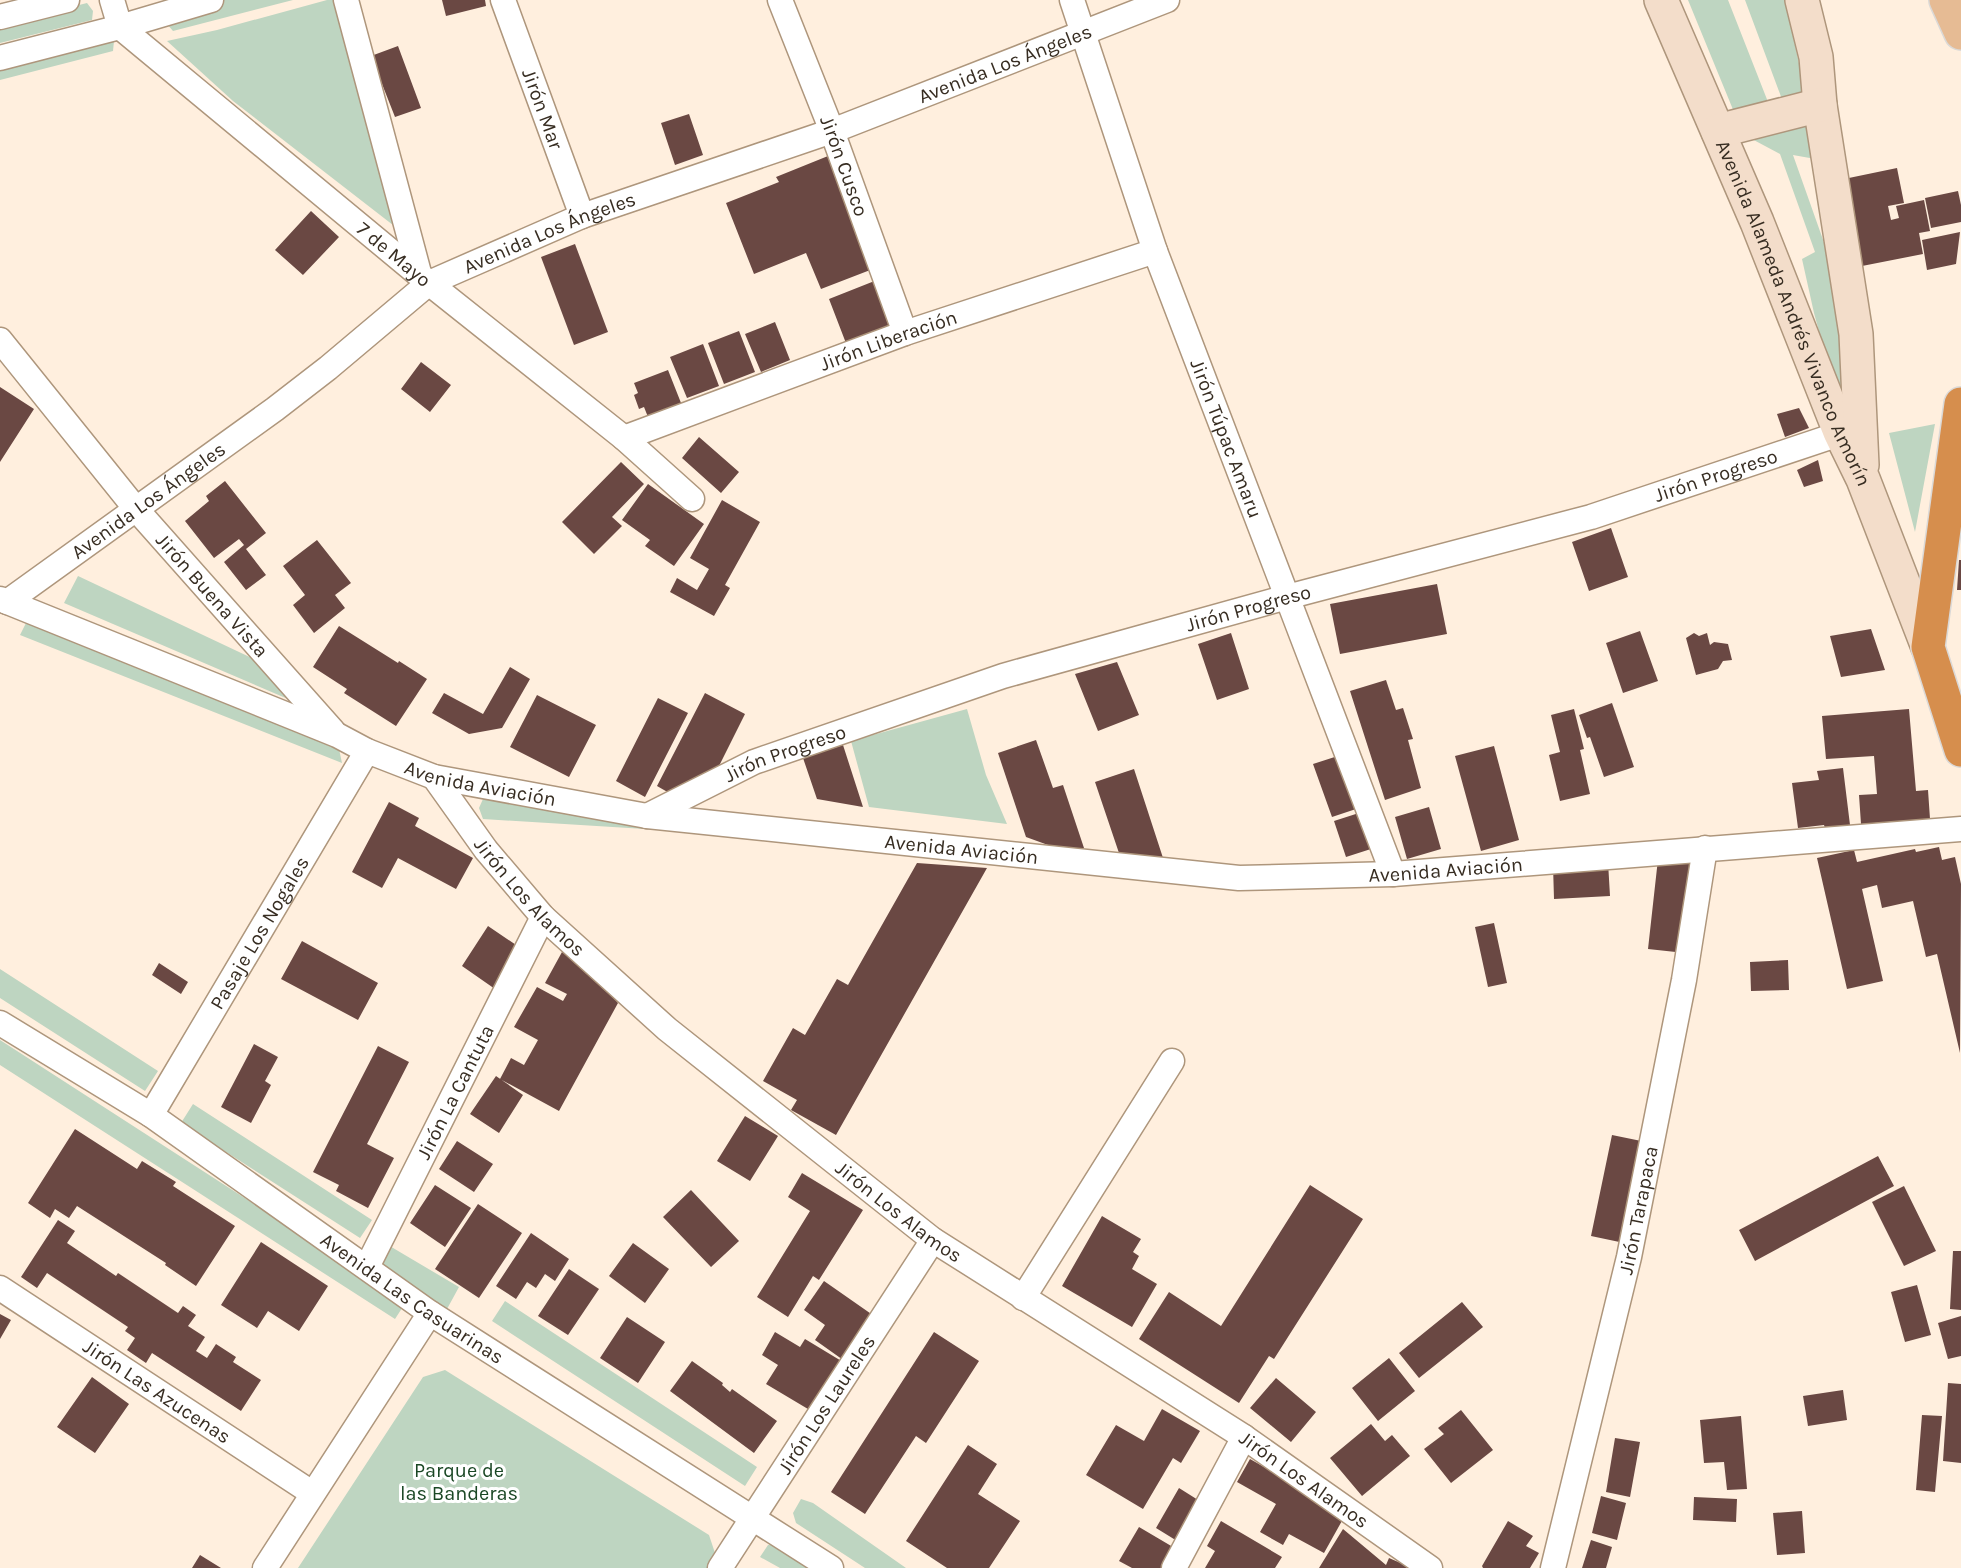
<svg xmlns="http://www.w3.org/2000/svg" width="1961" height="1568" font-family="Karla,sans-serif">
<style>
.green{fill:#bed5c1}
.building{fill:#6a4843}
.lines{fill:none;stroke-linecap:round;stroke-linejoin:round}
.street-casing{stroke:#ae967c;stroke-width:27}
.secondary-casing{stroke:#ae967c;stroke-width:36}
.primary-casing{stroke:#dbd9d7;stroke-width:36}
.highway-casing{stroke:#dbd9d7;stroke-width:36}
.street{stroke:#fff;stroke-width:24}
.secondary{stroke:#f3ddca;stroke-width:33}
.primary{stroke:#e6bb94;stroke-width:33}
.highway{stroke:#d68e4d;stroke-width:33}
.labels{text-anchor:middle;stroke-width:6;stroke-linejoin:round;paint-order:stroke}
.street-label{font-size:20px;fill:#372d22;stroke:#fff}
.park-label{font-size:20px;fill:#1a4724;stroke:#fff}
</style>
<rect width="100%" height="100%" fill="#ffefde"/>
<path class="green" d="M 221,0 L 293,0 L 173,31 L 167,24 Z
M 327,0 L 338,0 L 411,239 L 233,101 L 167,41 L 217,30 Z
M 1688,0 L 1728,0 L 1768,102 L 1734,112 Z
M 1745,0 L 1785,0 L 1806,95 L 1783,102 Z
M 87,3 L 93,11 L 92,20 L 0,43 L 0,25 Z
M 112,37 L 114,41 L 113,51 L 0,80 L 0,62 Z
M 1818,122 L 1821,160 L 1793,155 L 1827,251 L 1842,307 L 1842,415 L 1814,313 L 1802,259 L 1815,252 L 1780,154 L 1750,138 Z
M 1935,424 L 1915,532 L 1889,433 Z
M 78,576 L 260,662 L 302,705 L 64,603 Z
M 28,619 L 339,749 L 342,763 L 20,635 Z
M 967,709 L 986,775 L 1007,824 L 869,807 L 851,741 Z
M 483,799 L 496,799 L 661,830 L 483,819 L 479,808 Z
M 0,969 L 158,1071 L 145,1091 L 0,998 Z
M 0,1040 L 406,1302 L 395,1319 L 0,1065 Z
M 193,1104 L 372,1220 L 360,1238 L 181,1123 Z
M 388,1245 L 459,1287 L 447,1309 L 375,1267 Z
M 505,1301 L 757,1467 L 745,1486 L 492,1321 Z
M 445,1370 L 709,1535 L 716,1556 L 708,1568 L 298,1568 L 423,1377 Z
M 801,1499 L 813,1503 L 906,1568 L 865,1568 L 796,1523 L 793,1513 Z
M 776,1543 L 814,1568 L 780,1568 L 760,1557 L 768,1545 Z"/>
<path class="building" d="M 442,0 L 485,0 L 486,6 L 446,16 Z
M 398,46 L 421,108 L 395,117 L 371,56 Z
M 689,114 L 703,155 L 675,165 L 661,123 Z
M 833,154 L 878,267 L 821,289 L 806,253 L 754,274 L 726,203 L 779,182 L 776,177 Z
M 1897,168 L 1904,203 L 1888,206 L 1891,220 L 1899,218 L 1896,206 L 1924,200 L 1930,231 L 1919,233 L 1923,254 L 1862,266 L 1844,179 Z
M 1958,191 L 1961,205 L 1961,222 L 1931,228 L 1925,198 Z
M 311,211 L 339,237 L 303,275 L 275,250 Z
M 1960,232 L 1956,264 L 1927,270 L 1922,240 Z
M 575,244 L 608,332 L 574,345 L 541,257 Z
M 877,280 L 898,332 L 849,351 L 829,299 Z
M 775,322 L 790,360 L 761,372 L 745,334 Z
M 739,331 L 755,372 L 724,384 L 708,343 Z
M 703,344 L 719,386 L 687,398 L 670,357 Z
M 421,362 L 451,385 L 430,412 L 401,389 Z
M 668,370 L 683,408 L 650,422 L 644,407 L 639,409 L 634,395 L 638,393 L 634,383 Z
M 0,387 L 34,409 L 0,462 Z
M 1799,408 L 1809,428 L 1785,437 L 1777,414 Z
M 699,437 L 739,472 L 721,493 L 682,458 Z
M 1818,460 L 1823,481 L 1804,487 L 1797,470 Z
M 621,462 L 644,484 L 612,517 L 622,526 L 594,554 L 562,522 Z
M 225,481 L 266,533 L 246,549 L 266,575 L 246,590 L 224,562 L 244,545 L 239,539 L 214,558 L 185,521 L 209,501 L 206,496 Z
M 648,484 L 704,524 L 674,566 L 645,546 L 650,540 L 622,520 Z
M 722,500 L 760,522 L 725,585 L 730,588 L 714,616 L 670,592 L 677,578 L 697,590 L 709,569 L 690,558 Z
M 1611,528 L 1628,577 L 1589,591 L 1572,542 Z
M 317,540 L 351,583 L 335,595 L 345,608 L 314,633 L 293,605 L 305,595 L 283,566 Z
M 1959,560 L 1961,560 L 1961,590 L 1957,590 Z
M 1437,584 L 1447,634 L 1340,654 L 1330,604 Z
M 339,626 L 398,663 L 399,661 L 427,679 L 396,726 L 344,693 L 347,689 L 313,667 Z
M 1871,629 L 1885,670 L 1841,677 L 1830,636 Z
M 1640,631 L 1658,681 L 1623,693 L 1606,643 Z
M 1231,633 L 1249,689 L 1217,700 L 1198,644 Z
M 1694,633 L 1699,636 L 1707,633 L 1710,645 L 1714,642 L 1728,644 L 1732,660 L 1723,661 L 1718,669 L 1696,675 L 1686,638 Z
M 1117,662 L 1139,715 L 1098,731 L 1075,674 Z
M 510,667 L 530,679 L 502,728 L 469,734 L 432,713 L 444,693 L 483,714 Z
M 1386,680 L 1396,710 L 1403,708 L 1413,739 L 1408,740 L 1421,788 L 1385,800 L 1350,691 Z
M 705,693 L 745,714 L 719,766 L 671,794 L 657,786 Z
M 537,695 L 596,725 L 569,777 L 510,747 Z
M 658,698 L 688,713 L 645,797 L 616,781 Z
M 1612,703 L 1634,767 L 1604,777 L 1590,737 L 1587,738 L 1579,715 Z
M 1574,709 L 1584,749 L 1580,750 L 1590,794 L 1560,801 L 1549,755 L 1560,752 L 1551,715 Z
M 1909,709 L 1916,791 L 1928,790 L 1930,819 L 1861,824 L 1859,795 L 1877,794 L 1874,756 L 1826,759 L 1822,716 Z
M 1036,740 L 1053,788 L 1063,785 L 1084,848 L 1070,853 L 1026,837 L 998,753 Z
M 843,745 L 863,807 L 817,799 L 803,758 Z
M 1494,746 L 1519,840 L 1481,851 L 1455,756 Z
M 1344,754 L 1362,807 L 1332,817 L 1313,764 Z
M 1843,768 L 1850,825 L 1825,828 L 1824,825 L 1798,828 L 1792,783 L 1819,780 L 1817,771 Z
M 1134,769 L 1164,861 L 1120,856 L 1095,782 Z
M 389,802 L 419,818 L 415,826 L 473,858 L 456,889 L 398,858 L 382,888 L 352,872 Z
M 1429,807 L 1441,849 L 1407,859 L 1395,817 Z
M 1362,812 L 1374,848 L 1346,857 L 1334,821 Z
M 1939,847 L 1942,860 L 1955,857 L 1961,884 L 1960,1053 L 1937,954 L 1926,957 L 1913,901 L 1882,908 L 1877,885 L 1862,889 L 1883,981 L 1847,989 L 1817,858 L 1854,850 L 1857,862 L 1915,849 L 1916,852 Z
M 1658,859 L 1696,863 L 1685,953 L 1648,949 Z
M 1608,862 L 1610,896 L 1554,899 L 1553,865 Z
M 917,863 L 987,868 L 836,1135 L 791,1110 L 797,1100 L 763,1081 L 793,1028 L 805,1035 L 837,979 L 848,985 Z
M 1494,923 L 1507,983 L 1488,987 L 1475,927 Z
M 488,926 L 522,949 L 495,989 L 462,966 Z
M 302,941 L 378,983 L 358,1020 L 281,979 Z
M 562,952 L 587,965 L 618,1003 L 559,1111 L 500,1079 L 511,1058 L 524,1065 L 538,1040 L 514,1027 L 537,987 L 563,1001 L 567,994 L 545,983 Z
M 1788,960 L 1789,990 L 1751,991 L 1750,962 Z
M 159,963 L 188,982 L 181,994 L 152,975 Z
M 254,1044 L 278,1057 L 265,1081 L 271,1085 L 251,1123 L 221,1107 Z
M 378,1046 L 409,1062 L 367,1144 L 394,1158 L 368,1208 L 336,1191 L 339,1185 L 313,1172 Z
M 496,1076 L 523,1095 L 499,1133 L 470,1114 Z
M 745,1116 L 778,1136 L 750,1181 L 717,1161 Z
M 75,1129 L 137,1169 L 142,1161 L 176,1182 L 173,1186 L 235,1226 L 196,1286 L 165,1265 L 166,1263 L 77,1206 L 69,1218 L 55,1209 L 50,1218 L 28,1203 Z
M 1612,1135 L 1651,1143 L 1629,1244 L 1591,1236 Z
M 457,1141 L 493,1164 L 474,1192 L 439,1169 Z
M 1878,1156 L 1894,1186 L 1755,1261 L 1739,1230 Z
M 802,1173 L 863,1210 L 819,1280 L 813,1276 L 788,1317 L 757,1297 L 810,1211 L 788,1197 Z
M 435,1185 L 471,1208 L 445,1247 L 410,1223 Z
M 1310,1185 L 1363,1219 L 1274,1359 L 1269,1356 L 1239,1403 L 1139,1339 L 1169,1292 L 1221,1326 Z
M 1904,1186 L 1936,1251 L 1904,1266 L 1872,1202 Z
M 691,1190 L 739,1241 L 711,1267 L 663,1217 Z
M 478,1204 L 522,1233 L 479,1298 L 435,1269 Z
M 1102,1216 L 1141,1239 L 1133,1252 L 1139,1256 L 1132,1269 L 1157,1284 L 1132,1327 L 1062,1286 Z
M 58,1220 L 75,1231 L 67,1243 L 116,1276 L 118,1273 L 178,1313 L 183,1306 L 196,1315 L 188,1326 L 205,1337 L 196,1351 L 207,1358 L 216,1344 L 236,1357 L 233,1362 L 261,1380 L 241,1411 L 152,1353 L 146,1363 L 127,1350 L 135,1338 L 125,1331 L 128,1327 L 47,1273 L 37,1288 L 21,1277 Z
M 531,1233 L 569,1259 L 555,1281 L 545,1274 L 536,1288 L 527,1282 L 516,1299 L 496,1286 Z
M 261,1242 L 328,1286 L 299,1331 L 268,1311 L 257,1328 L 221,1305 Z
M 633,1243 L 669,1269 L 645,1303 L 609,1276 Z
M 1953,1251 L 1961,1251 L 1961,1310 L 1950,1309 Z
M 569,1269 L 599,1289 L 568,1335 L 538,1316 Z
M 824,1281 L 877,1318 L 846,1362 L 815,1340 L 825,1325 L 804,1310 Z
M 1917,1285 L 1931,1335 L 1905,1342 L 1891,1292 Z
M 1462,1302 L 1483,1327 L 1419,1378 L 1399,1353 Z
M 0,1314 L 11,1320 L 0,1339 Z
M 1961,1316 L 1961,1356 L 1948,1359 L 1938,1323 Z
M 627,1317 L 665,1342 L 638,1383 L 600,1358 Z
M 775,1332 L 800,1347 L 805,1339 L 843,1362 L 813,1412 L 766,1384 L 778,1365 L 762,1355 Z
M 934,1332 L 979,1361 L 926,1443 L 916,1436 L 865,1514 L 831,1492 Z
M 1389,1358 L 1415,1391 L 1378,1421 L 1352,1388 Z
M 692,1361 L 723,1383 L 722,1385 L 730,1392 L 732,1389 L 777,1421 L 754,1453 L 670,1391 Z
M 92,1377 L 129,1404 L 95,1453 L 57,1427 Z
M 1276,1378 L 1316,1412 L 1291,1442 L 1250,1408 Z
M 1948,1383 L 1961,1384 L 1961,1463 L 1943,1461 Z
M 1843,1390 L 1847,1420 L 1808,1426 L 1803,1396 Z
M 1162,1409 L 1200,1431 L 1181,1463 L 1173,1458 L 1143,1509 L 1086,1475 L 1116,1425 L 1144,1441 Z
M 1461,1410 L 1493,1450 L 1451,1483 L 1424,1449 L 1444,1434 L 1438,1428 Z
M 1922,1415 L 1942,1416 L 1935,1492 L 1916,1490 Z
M 1741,1416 L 1747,1489 L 1727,1490 L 1724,1462 L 1704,1463 L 1700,1420 Z
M 1371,1424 L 1385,1441 L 1392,1435 L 1410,1456 L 1362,1496 L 1330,1458 Z
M 1615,1438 L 1640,1442 L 1630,1497 L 1606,1492 Z
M 968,1445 L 997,1464 L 978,1494 L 1020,1521 L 989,1568 L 947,1568 L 906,1541 Z
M 1250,1459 L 1334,1507 L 1343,1519 L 1324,1553 L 1289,1534 L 1283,1545 L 1260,1532 L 1276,1504 L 1237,1482 Z
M 1179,1488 L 1206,1505 L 1182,1544 L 1156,1528 Z
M 1601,1496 L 1626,1503 L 1617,1540 L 1592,1533 Z
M 1694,1497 L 1737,1499 L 1736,1522 L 1693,1520 Z
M 1802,1511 L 1805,1553 L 1777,1555 L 1773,1513 Z
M 1221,1521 L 1282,1557 L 1275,1568 L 1205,1568 L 1215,1551 L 1207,1546 Z
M 1508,1521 L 1533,1536 L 1526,1546 L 1539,1553 L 1530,1568 L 1483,1568 L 1482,1566 Z
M 1139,1527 L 1178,1550 L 1168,1568 L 1132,1568 L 1119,1561 Z
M 1343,1529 L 1386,1565 L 1389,1558 L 1412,1568 L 1319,1568 Z
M 1591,1540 L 1612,1547 L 1606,1568 L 1582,1568 Z
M 200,1555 L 221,1568 L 192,1568 Z"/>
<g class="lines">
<g class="street-casing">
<g id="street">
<path id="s1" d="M 112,0 L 120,27 L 429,283 L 624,438 L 692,499"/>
<path d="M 346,0 L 419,273"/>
<path id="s2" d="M 503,0 L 582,216"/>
<path id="s3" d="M 780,0 L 832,131 L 905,333"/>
<path id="s4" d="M 1072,0 L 1155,251 L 1393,874"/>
<path d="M 0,17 L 67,0"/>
<path d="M 0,58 L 120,27 L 211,0"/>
<path id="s5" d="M 0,340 L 136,509 L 333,731"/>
<path id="s6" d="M 624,438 L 905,333 L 1155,251"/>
<path id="s7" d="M 0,599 L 337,735 L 367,751 L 434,777 L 647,816 L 1239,878 L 1393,874 L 1961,829"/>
<path id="s8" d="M 7,602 L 275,409 L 328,368 L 429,283 L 582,216 L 832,131 L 1167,0"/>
<path id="s9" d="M 434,777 L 486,850 L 543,917 L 667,1029 L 933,1240 L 1244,1437 L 1430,1568"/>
<path id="s10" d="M 647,816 L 754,762 L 1003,676 L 1287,597 L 1591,517 L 1857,428"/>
<path id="s11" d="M 0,1023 L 151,1115 L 430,1313 L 831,1568"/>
<path id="s12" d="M 151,1115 L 367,751"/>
<path id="s13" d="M 367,1267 L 543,917"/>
<path id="s14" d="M 0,1288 L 312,1493"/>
<path d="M 1023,1298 L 1172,1061"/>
<path d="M 265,1568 L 430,1313"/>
<path id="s15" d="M 720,1568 L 933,1240"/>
<path d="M 1174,1568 L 1244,1437"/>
<path id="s16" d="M 1553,1568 L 1629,1257 L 1684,980 L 1705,848"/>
</g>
</g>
<g class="secondary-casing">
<g id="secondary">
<path id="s17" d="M 1661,0 L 1757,222 L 1840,432 L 1863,479 L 1928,647"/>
<path d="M 1802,0 L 1816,57 L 1820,105 L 1856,334 L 1862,465"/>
<path d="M 1718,131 L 1820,105"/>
</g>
</g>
<g class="primary-casing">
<path id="primary" d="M 1946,0 L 1961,33"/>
</g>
<g class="highway-casing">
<path id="highway" d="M 1961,404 L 1928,647 L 1961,750"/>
</g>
<use href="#street" class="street"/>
<use href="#secondary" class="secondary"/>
<use href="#primary" class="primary"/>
<use href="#highway" class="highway"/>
</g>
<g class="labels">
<g class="street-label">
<text dy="7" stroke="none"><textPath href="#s8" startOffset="1146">Avenida Los Ángeles</textPath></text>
<text dy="7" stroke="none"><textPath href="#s2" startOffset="116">Jirón Mar</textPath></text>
<text dy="7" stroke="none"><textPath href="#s3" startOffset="178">Jirón Cusco</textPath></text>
<text dy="7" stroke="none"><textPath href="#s8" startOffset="660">Avenida Los Ángeles</textPath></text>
<text dy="7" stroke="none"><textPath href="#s1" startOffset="384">7 de Mayo</textPath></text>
<text dy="7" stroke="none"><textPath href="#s17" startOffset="340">Avenida Alameda Andrés Vivanco Amorín</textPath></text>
<text dy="7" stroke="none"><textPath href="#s6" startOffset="282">Jirón Liberación</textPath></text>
<text dy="7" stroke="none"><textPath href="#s4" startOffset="465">Jirón Túpac Amaru</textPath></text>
<text dy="7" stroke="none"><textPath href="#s10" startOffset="1124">Jirón Progreso</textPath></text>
<text dy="7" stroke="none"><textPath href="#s8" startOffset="174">Avenida Los Ángeles</textPath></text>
<text dy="7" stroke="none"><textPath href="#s5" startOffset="332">Jirón Buena Vista</textPath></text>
<text dy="7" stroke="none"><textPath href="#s10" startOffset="638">Jirón Progreso</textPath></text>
<text dy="7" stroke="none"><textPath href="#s10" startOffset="152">Jirón Progreso</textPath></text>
<text dy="7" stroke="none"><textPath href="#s7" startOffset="516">Avenida Aviación</textPath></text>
<text dy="7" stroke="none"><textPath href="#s7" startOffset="1002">Avenida Aviación</textPath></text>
<text dy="7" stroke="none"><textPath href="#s7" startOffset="1488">Avenida Aviación</textPath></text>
<text dy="7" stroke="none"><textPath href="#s9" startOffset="154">Jirón Los Alamos</textPath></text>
<text dy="7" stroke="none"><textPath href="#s12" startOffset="212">Pasaje Los Nogales</textPath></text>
<text dy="7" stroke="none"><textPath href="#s13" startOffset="196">Jirón La Cantuta</textPath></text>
<text dy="7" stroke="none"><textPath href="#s16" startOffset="368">Jirón Tarapaca</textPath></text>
<text dy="7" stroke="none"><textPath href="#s9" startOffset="640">Jirón Los Alamos</textPath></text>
<text dy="7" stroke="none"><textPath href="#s11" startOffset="496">Avenida Las Casuarinas</textPath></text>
<text dy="7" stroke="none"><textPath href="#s14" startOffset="188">Jirón Las Azucenas</textPath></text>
<text dy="7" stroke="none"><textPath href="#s15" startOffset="195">Jirón Los Laureles</textPath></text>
<text dy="7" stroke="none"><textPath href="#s9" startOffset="1126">Jirón Los Alamos</textPath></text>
</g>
<g class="park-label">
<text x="459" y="1477">Parque de<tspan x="459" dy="23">las Banderas</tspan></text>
</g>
</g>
</svg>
